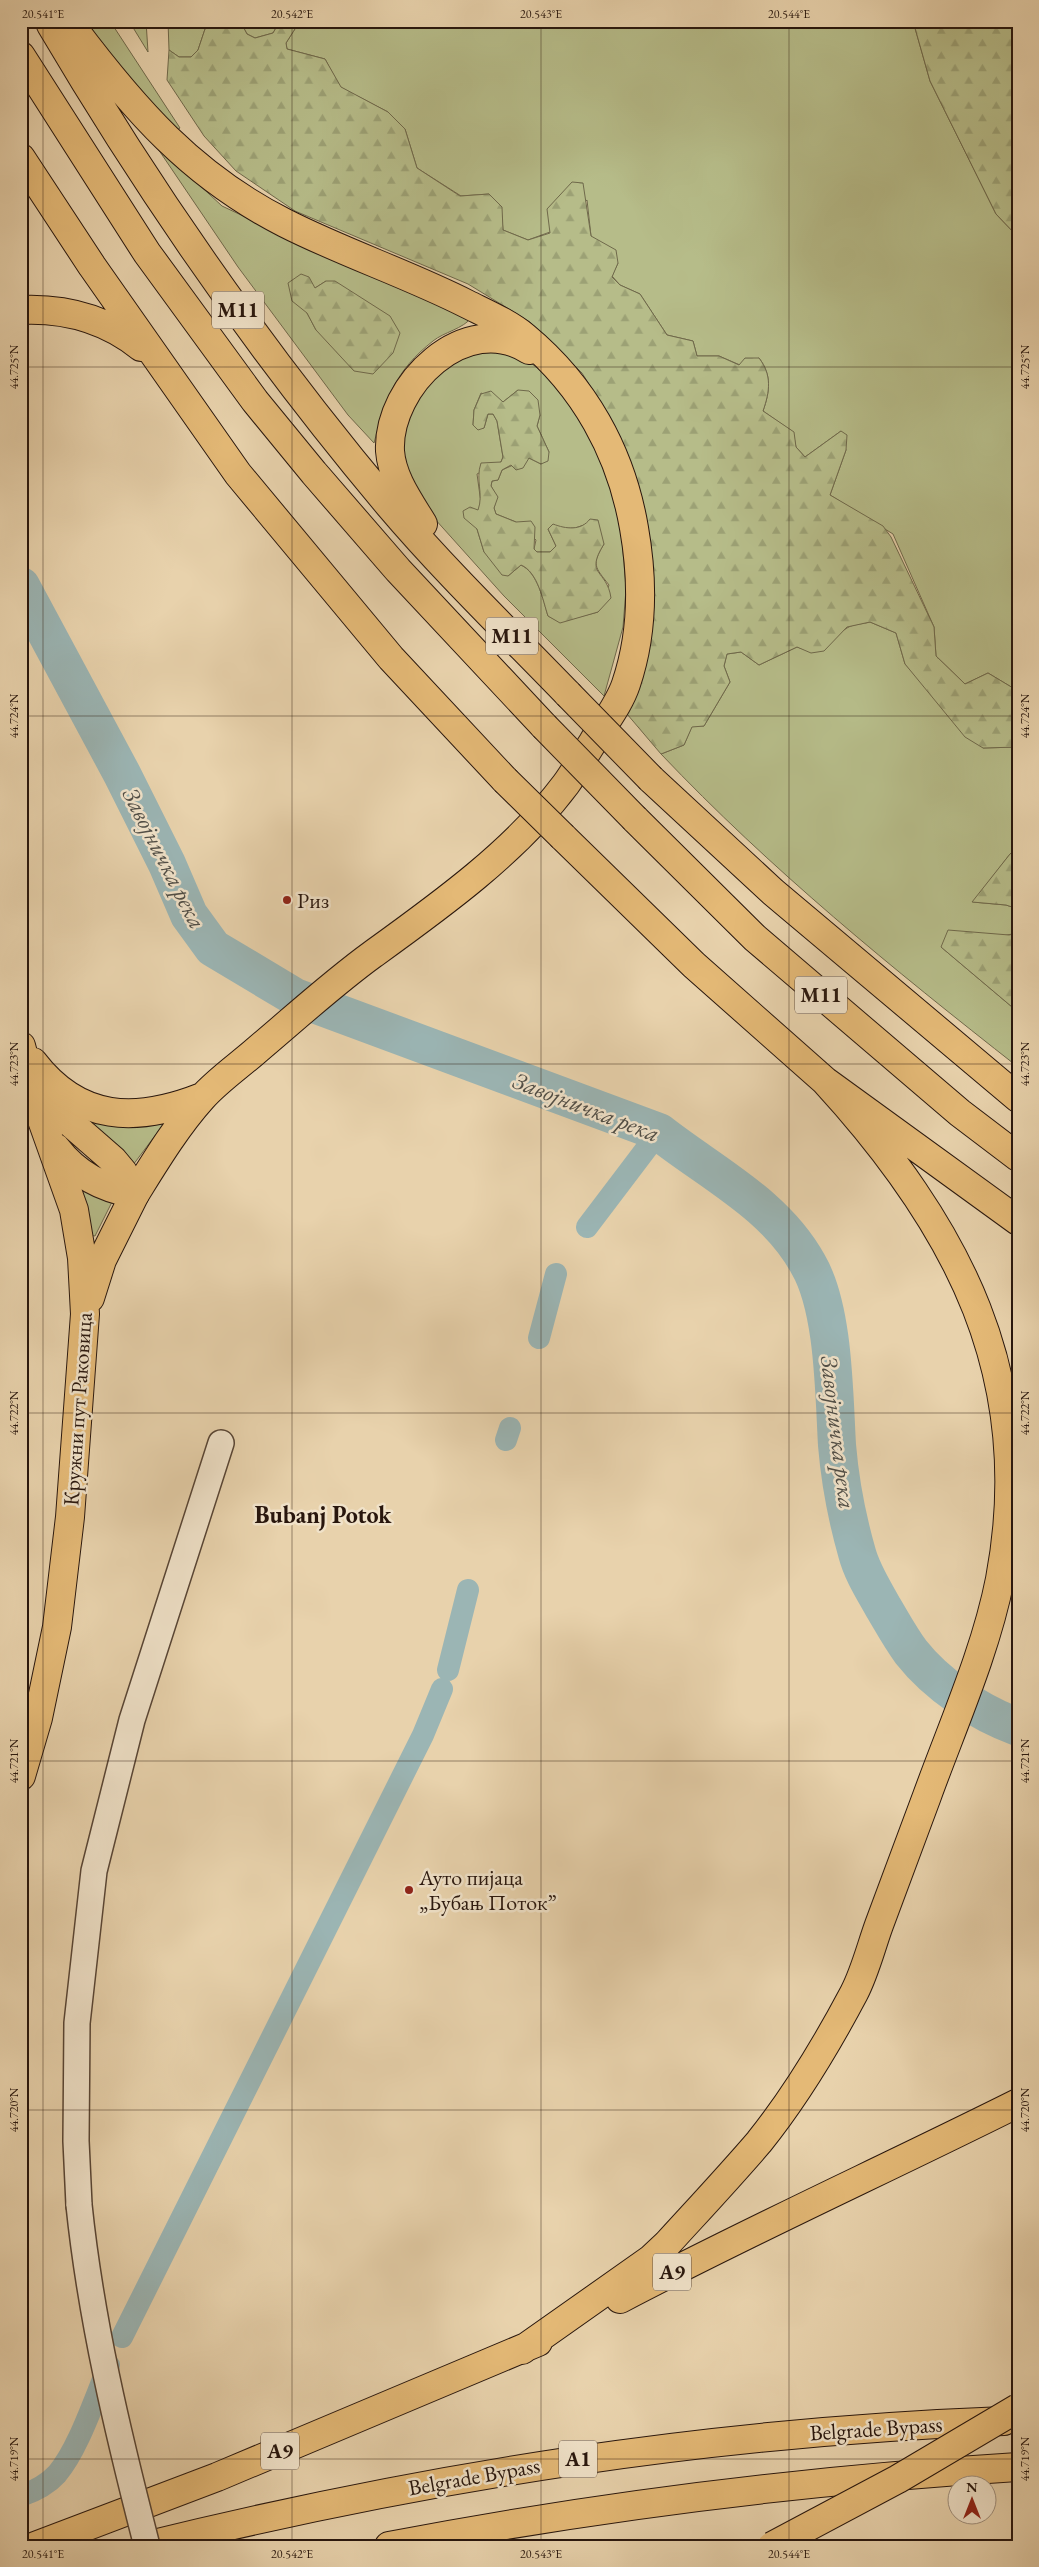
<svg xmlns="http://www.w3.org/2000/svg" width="1039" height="2567" font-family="'EB Garamond',serif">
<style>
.grass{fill:#b6bc89;stroke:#6f694b;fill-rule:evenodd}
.forest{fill:url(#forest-firs);stroke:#6f694b}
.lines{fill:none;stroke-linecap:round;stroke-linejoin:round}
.canal{stroke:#9bb5b4;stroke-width:22}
.river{stroke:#9bb5b4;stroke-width:38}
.minor-casing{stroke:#584535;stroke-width:28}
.major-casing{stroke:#28160d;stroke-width:30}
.highway-casing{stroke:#28160d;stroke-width:30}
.minor{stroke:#f0e2c9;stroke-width:25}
.major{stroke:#e4b976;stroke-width:28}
.highway{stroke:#e4b976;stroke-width:28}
.minor-bridge-casing{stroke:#584535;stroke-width:28;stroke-linecap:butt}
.highway-bridge-casing{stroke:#28160d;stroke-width:30;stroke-linecap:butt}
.minor-bridge{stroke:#f0e2c9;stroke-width:25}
.highway-bridge{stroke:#e4b976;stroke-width:28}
.ticks{fill:none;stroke:#28160d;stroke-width:1;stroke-opacity:0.45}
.poi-dot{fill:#8f2418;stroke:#f0e2c9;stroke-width:2}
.labels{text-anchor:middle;stroke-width:5;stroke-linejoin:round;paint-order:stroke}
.shield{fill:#f0e2c9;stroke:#645345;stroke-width:1}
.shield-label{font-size:21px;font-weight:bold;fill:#28160d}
.poi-label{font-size:22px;fill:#28160d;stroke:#f0e2c9;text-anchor:start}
.street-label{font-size:22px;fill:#28160d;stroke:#f0e2c9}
.water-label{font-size:24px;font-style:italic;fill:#504e47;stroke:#f0e2c9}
.neighbourhood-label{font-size:24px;font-weight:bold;fill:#28160d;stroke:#f0e2c9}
.neatline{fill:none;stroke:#28160d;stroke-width:2}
.ticks-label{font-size:12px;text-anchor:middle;fill:#28160d}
</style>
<defs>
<pattern id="forest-firs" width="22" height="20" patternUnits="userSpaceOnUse" patternTransform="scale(1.25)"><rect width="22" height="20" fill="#b6bc89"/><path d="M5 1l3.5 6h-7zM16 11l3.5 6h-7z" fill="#9ca175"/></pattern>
</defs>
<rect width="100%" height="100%" fill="#e8d2ac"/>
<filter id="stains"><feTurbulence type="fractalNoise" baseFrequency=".004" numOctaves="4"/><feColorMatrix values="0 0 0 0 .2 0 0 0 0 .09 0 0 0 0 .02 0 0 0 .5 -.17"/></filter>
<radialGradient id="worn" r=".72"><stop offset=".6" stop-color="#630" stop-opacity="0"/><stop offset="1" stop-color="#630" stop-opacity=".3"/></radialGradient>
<path class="grass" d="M 86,21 L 110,21 L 180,128 L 176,131 L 130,83 Z
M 129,21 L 146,21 L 148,52 Z
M 168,21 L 220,21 L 205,29 L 198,50 L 191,57 L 179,57 L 169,50 Z
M 240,21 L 280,21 L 273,33 L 255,38 L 247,34 Z
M 300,21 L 913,21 L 930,81 L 996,214 L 1018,237 L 1018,691 L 988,673 L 965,684 L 936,656 L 934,627 L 893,534 L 830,495 L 846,450 L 841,431 L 805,457 L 796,447 L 793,432 L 763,411 C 770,391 772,375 759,358 L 740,365 L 719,356 L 697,356 L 693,341 L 667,335 L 640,294 L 620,285 L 612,276 L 618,263 L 591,236 L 587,200 L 550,232 L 528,240 L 503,230 L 501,207 L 489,194 L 461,196 L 417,168 L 405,129 L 388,112 L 340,87 L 325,59 L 287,49 L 286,43 Z
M 154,143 L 222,206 L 292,239 L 472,317 C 463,329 444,332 433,341 C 395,371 386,398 374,443 L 348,415 L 238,267 ZM 326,281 L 316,330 L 307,313 L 315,288 Z
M 491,350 L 523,357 L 558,384 L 593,439 L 620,514 L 626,589 L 623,627 L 604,696 L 504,596 L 434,518 L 409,482 L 403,453 L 405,429 L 410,409 L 422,390 L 453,361 ZM 518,390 L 540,415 L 537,426 L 549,452 L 541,464 L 529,458 L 502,470 L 498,480 L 492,481 L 491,486 L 497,497 L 494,508 L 496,514 L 516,522 L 536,540 L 534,549 L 537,552 L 550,552 L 556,546 L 548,529 L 575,528 L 587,524 L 604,544 C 591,565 595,567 609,585 L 598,612 L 560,622 L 548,616 C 543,600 538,573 521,565 L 508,576 L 484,552 L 477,529 L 481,503 L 477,474 L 501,462 L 503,457 L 497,421 L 493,414 L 488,414 L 484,428 L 473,425 L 474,410 L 481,393 L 503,402 Z
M 870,622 L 896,633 L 905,664 L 983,748 L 1018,747 L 1018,847 L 1010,854 L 973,902 L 1006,905 L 1018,909 L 1018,933 L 941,947 L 1018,1012 L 1018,1067 C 893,969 770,869 661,754 L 684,745 L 692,726 L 704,726 L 730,682 L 724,666 L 727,654 L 741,652 L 759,665 L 797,647 C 830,659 824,642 847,628 C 853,624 863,624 870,622 Z
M 74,1105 L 166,1121 L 133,1165 Z
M 74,1175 L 114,1198 L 95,1236 L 89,1235 Z"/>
<path class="forest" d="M 220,21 L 240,21 L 247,34 L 255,38 L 273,33 L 280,21 L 300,21 L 286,43 L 287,49 L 325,59 L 341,87 L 388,112 L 405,129 L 417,168 L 460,196 L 489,194 L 502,207 L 503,230 L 528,240 L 550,233 L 547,209 L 572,182 L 583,183 L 591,236 L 616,250 L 618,263 L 612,277 L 620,285 L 640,294 L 667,335 L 693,341 L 697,356 L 719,356 L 739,365 L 745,358 L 759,358 C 772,375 770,391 763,411 L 794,432 L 796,447 L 805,457 L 841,431 L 847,435 L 846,450 L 830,495 L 883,526 L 891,537 L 934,627 L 936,656 L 965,684 L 988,673 L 1018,691 L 1018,747 L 983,748 L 965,737 L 905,664 L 896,633 L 870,622 L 847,627 L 824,651 L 811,653 L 797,647 L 759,665 L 741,652 L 727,654 L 724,666 L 730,682 L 704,726 L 692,727 L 684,745 L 661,754 L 627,714 L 633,474 L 612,421 L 582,373 L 530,322 L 468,284 L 295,211 L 236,171 L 204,136 L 167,80 L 169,50 L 179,57 L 191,57 L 198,50 L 205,29 Z
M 913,21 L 1018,21 L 1018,237 L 996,214 L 930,81 Z
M 301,274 L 309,277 L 315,288 L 326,281 L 335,281 L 390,316 L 400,333 L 393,353 L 373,374 L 354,371 L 316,330 L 307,313 L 292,301 L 288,283 Z
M 518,390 L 529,391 L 538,400 L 540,415 L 537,426 L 549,452 L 548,461 L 541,464 L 529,458 L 523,468 L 516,470 L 511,465 L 502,470 L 498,480 L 492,481 L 491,486 L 498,497 L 494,508 L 496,514 L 516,522 L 531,521 L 535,527 L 534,549 L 537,552 L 550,552 L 556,546 L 548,529 L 553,524 C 566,529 581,531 590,519 L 598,520 L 604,544 C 584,576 607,569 611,598 L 598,612 L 560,623 L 548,616 C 543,601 538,572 521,565 L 508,576 L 502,575 L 484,552 L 477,529 L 464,518 L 463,511 L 470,507 L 478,510 C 484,494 475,480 481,463 L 501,462 L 503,457 L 497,421 L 493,414 L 488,414 L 484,428 L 478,430 L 473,425 L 474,410 L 481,394 L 491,391 L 503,402 Z
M 1018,847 L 1018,909 L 1006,905 L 972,902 L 1010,854 Z
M 948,930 L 1009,935 L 1018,933 L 1018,1012 L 941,947 Z"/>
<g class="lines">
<path class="canal" d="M 587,1227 L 659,1132
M 539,1338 L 556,1274
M 506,1440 L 510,1428
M 448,1670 L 468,1590
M 122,2337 L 423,1735 L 442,1689
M 21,2496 C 35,2491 47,2485 57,2474 C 79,2448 95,2397 109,2365"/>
<path class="river" d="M 21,586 L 122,774 L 167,864 L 189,915 L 213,948 L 295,997 L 659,1132 C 711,1173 775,1204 808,1264 C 834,1308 834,1393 837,1445 C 840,1481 847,1518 857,1553 C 862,1572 873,1589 883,1607 C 892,1622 900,1637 911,1652 C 937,1685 979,1713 1018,1727"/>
<g class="minor-casing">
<path id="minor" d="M 79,2205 L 76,2141 L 77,2023 L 94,1871 L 132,1720 L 221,1443"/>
</g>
<g class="major-casing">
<path id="major" d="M 21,1046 L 38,1109 L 74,1210 L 82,1258 L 85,1314 L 70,1517 L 57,1627 L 38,1718 L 21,1776
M 41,1082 L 58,1112 L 113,1160 L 123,1172 L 135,1194
M 56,1148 C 77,1175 102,1188 135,1194
M 90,1298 L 102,1260 L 135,1194"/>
</g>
<g class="highway-casing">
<path id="highway" d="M 65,21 L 73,28 C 134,109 192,176 285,223 C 344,253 408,274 467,304 C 487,314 508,323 525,337 C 584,386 621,452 634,528 C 643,579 643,634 626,684 C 619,705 604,723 593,742 C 584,756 576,770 566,784 C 516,851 441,905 373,954 C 333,983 296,1017 258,1049 C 240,1065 218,1080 202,1098 C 176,1127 155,1162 135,1194
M 51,25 C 150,193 263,355 389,505 C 445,571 508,632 568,694
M 21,56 L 147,253 L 255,401 L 314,473 L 398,570 L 544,726
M 21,158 L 92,266 L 238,474 L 391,658 L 505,780
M 21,310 C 65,308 106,319 141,347
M 423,524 C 409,501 392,478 390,451 C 387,385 466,309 529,350
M 651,779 L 773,892 L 1018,1098
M 635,819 L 755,938 L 960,1113 L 1018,1157
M 563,837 L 694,965 L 825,1081 L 1018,1221
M 33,1062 C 79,1122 136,1123 202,1097
M 620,2299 C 751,2230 886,2169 1018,2103
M 522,2350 L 651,2259 L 667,2244 C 698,2210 729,2177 759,2142 C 796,2096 827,2044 854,1993 C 865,1972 871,1947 879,1925 C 895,1882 911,1839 927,1796 C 952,1727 986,1651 1000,1579 C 1038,1377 958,1226 825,1081
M 35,2546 L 217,2477 L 538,2342
M 145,2546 C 430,2476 710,2432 1004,2421
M 389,2546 C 597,2506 807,2480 1018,2467"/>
</g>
<use href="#minor" class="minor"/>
<use href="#major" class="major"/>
<use href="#highway" class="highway"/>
<g class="minor-bridge-casing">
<path id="minor-bridge" d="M 79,2205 C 91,2321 118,2433 147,2546"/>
</g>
<g class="highway-bridge-casing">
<path id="highway-bridge" d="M 568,694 L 651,779
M 544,726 L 635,819
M 505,780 L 563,837
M 772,2546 L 898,2479 L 1018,2408"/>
</g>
<use href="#minor-bridge" class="minor-bridge"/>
<use href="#highway-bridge" class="highway-bridge"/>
</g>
<path class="ticks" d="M 43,21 L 43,2546M 292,21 L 292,2546M 541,21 L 541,2546M 789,21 L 789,2546M 21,367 L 1018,367M 21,716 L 1018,716M 21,1064 L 1018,1064M 21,1413 L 1018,1413M 21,1761 L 1018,1761M 21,2110 L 1018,2110M 21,2459 L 1018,2459"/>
<g class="poi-dot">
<circle cx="287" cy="900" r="5"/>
<circle cx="409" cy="1890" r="5"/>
</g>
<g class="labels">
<g class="shield">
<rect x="212" y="291.5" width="52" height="37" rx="4"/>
<rect x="486" y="617.5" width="52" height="37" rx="4"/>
<rect x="795" y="976.5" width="52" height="37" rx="4"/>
<rect x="653" y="2253.5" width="38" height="37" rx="4"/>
<rect x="261" y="2432.5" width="38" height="37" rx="4"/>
<rect x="559" y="2440.5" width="38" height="37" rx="4"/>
</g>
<g class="shield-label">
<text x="238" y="317">M11</text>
<text x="512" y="643">M11</text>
<text x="821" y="1002">M11</text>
<text x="672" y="2279">A9</text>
<text x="280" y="2458">A9</text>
<text x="578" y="2466">A1</text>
</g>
<g class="poi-label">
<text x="297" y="908">Риз</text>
<text x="419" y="1885">Ауто пијаца<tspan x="419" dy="25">„Бубањ Поток”</tspan></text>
</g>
<g class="street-label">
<text transform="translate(77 1409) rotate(-86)" y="8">Кружни пут Раковица</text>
<text transform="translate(876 2428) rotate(-4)" y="8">Belgrade Bypass</text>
<text transform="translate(474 2476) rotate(-10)" y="8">Belgrade Bypass</text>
</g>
<g class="water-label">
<text transform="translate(164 858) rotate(63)" y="8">Завојничка река</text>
<text transform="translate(586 1107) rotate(21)" y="8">Завојничка река</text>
<text transform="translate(838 1432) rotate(83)" y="8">Завојничка река</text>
</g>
<g class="neighbourhood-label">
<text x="323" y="1523">Bubanj Potok</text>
</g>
</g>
<rect width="1039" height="2567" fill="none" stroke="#e8d2ac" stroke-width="55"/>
<g transform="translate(972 2500)"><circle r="24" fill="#f0e2c9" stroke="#a0907e"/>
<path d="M0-4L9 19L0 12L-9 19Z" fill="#8f2418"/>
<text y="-8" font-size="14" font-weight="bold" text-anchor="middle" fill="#28160d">N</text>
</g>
<rect x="28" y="28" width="984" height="2512" class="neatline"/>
<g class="ticks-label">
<text x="43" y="18">20.541°E</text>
<text x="292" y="18">20.542°E</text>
<text x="541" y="18">20.543°E</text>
<text x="789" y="18">20.544°E</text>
<text transform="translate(14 367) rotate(-90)" y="4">44.725°N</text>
<text transform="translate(1025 367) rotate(-90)" y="4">44.725°N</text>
<text transform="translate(14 716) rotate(-90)" y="4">44.724°N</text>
<text transform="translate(1025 716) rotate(-90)" y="4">44.724°N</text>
<text transform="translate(14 1064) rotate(-90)" y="4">44.723°N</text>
<text transform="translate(1025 1064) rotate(-90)" y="4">44.723°N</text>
<text transform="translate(14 1413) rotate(-90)" y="4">44.722°N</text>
<text transform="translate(1025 1413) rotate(-90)" y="4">44.722°N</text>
<text transform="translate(14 1761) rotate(-90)" y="4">44.721°N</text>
<text transform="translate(1025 1761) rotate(-90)" y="4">44.721°N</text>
<text transform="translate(14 2110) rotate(-90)" y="4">44.720°N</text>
<text transform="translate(1025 2110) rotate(-90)" y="4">44.720°N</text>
<text transform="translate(14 2459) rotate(-90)" y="4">44.719°N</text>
<text transform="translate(1025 2459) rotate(-90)" y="4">44.719°N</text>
<text x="43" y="2558">20.541°E</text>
<text x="292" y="2558">20.542°E</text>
<text x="541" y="2558">20.543°E</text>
<text x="789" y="2558">20.544°E</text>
</g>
<rect width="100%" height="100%" filter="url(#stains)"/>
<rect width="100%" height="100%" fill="url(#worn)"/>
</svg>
